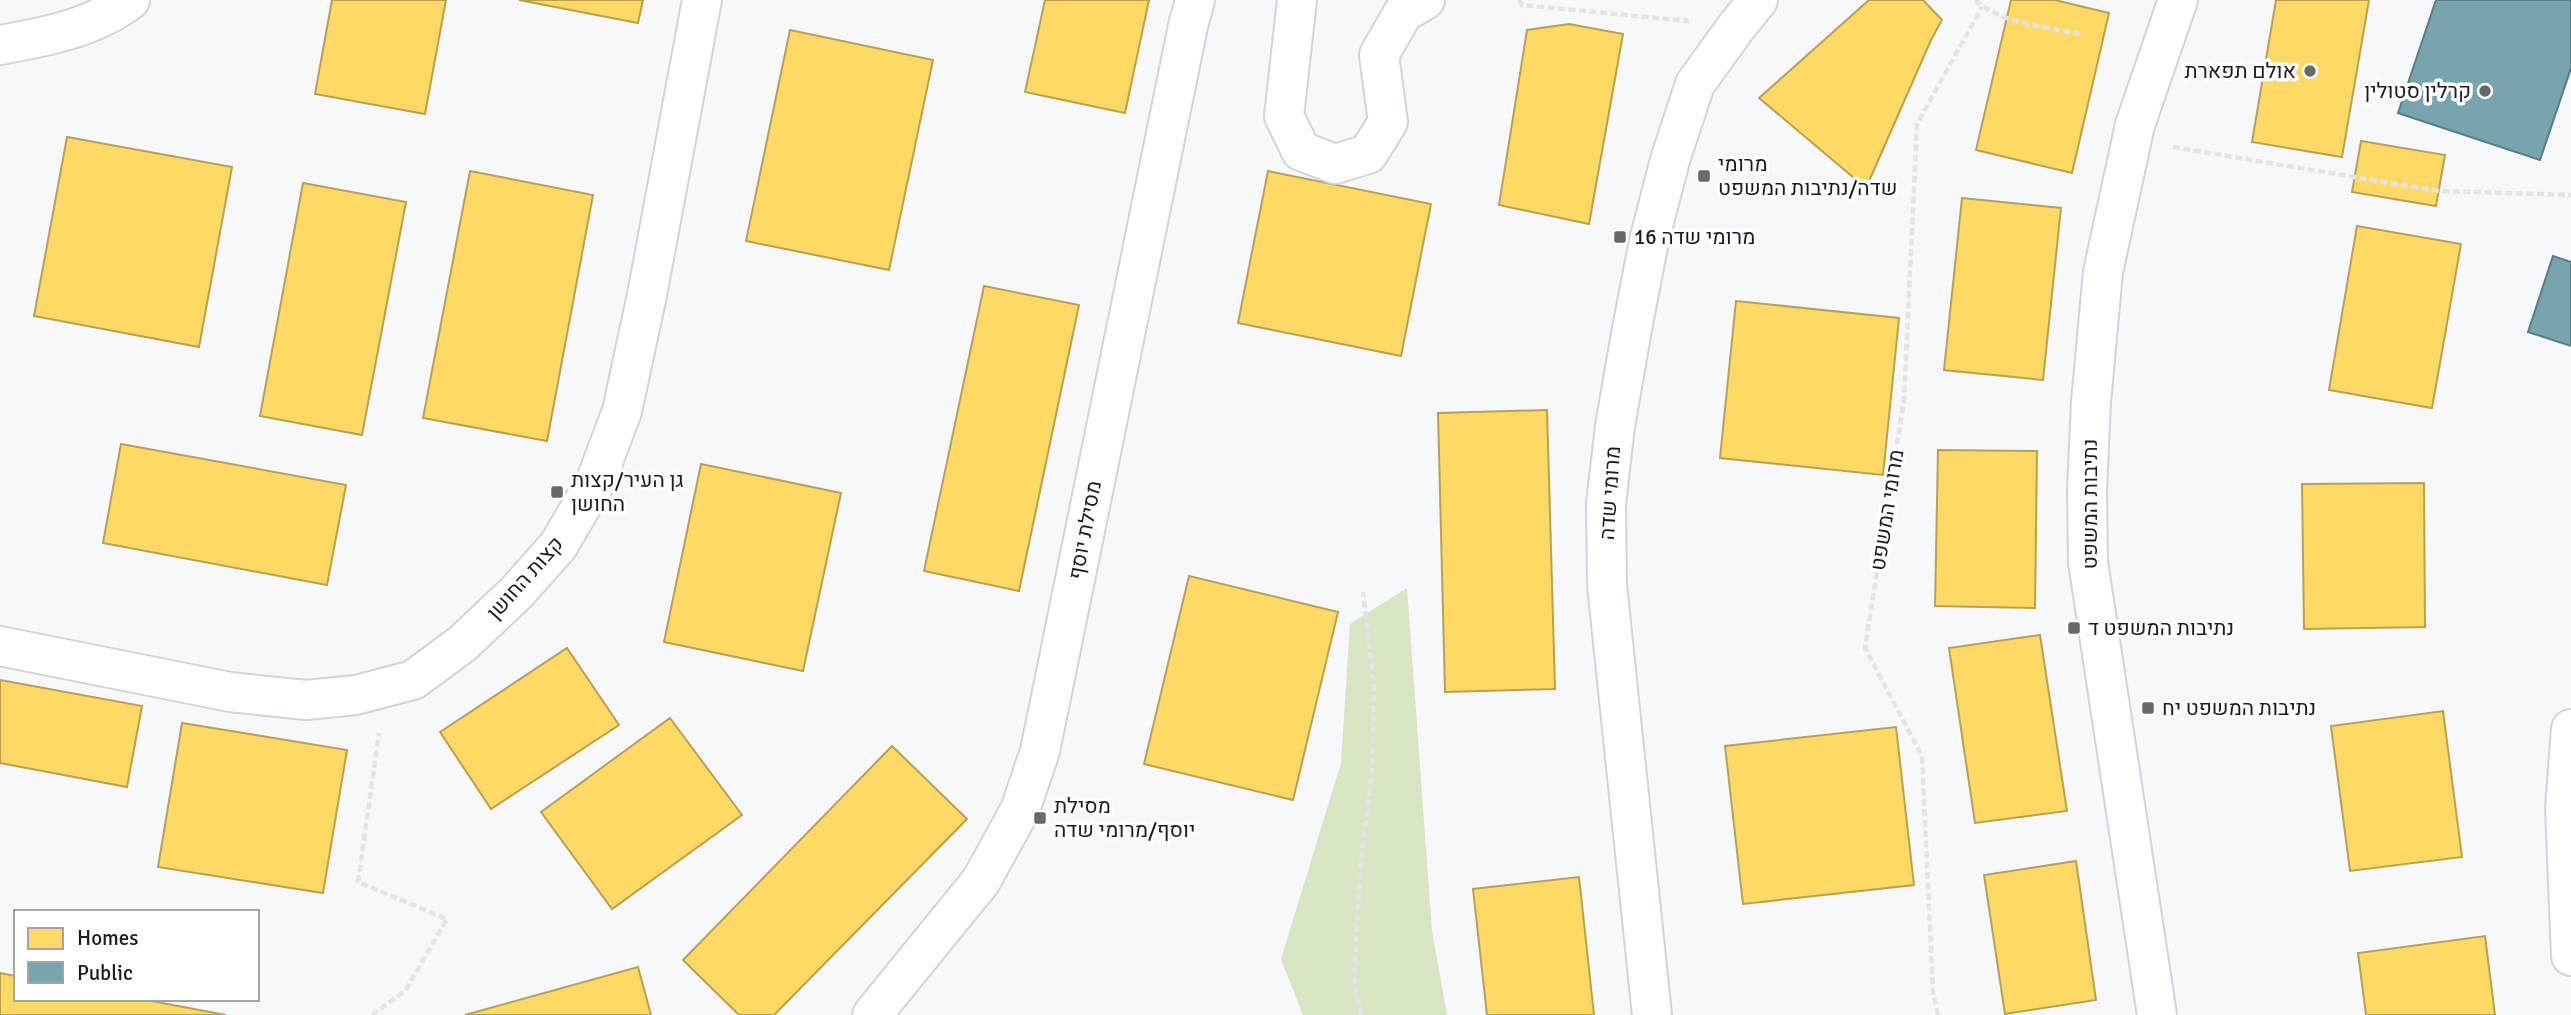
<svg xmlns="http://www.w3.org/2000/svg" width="2571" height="1015" font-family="Signika,Heebo,sans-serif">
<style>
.green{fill:#d7e5c2}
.homes{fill:#ffd966;stroke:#baa051;stroke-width:2}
.public{fill:#76a5af;stroke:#5a7c84;stroke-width:2}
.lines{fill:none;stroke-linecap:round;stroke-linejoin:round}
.street-casing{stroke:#d2d4d7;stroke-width:42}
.secondary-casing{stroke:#d2d4d7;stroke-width:42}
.path{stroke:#e3e4e5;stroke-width:4.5;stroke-dasharray:7 3.5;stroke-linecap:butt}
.street{stroke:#fefefe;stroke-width:38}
.secondary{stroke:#fefefe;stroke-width:38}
.poi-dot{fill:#67696c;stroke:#fff;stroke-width:2.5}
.labels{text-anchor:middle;stroke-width:7;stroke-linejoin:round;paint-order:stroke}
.poi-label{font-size:21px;fill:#1a1c1f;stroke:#fff;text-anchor:start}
.street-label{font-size:21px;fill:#1a1c1f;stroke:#fff}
</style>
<rect width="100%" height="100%" fill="#f6f8fb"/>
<path class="green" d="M 1407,588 L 1432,931 L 1447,1015 L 1303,1015 L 1281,959 L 1341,763 L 1350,624 Z"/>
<path class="homes" d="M 332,0 L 446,0 L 425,114 L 315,94 Z
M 519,0 L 643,0 L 638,23 Z
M 1045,0 L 1149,0 L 1125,113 L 1025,92 Z
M 1869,0 L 1923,0 L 1942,20 L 1931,40 L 1866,188 L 1759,98 Z
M 2011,0 L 2055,0 L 2109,13 L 2072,173 L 1976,150 Z
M 2276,0 L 2369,0 L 2342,157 L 2252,142 Z
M 1569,24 L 1623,34 L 1589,224 L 1499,205 L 1527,30 Z
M 790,30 L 933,60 L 889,270 L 746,241 Z
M 67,137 L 232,167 L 199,347 L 34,316 Z
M 2361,141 L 2445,155 L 2436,206 L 2352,192 Z
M 470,171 L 593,195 L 547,441 L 423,418 Z
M 1268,171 L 1431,204 L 1401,356 L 1238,323 Z
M 303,183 L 406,202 L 362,435 L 260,416 Z
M 1962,198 L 2061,208 L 2043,380 L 1944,370 Z
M 2357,226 L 2461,244 L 2432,408 L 2329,390 Z
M 984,286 L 1079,305 L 1019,591 L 924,571 Z
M 1736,301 L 1899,318 L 1883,475 L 1720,458 Z
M 1547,410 L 1555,689 L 1445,692 L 1438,413 Z
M 121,444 L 346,485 L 327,585 L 103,543 Z
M 1938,450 L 2037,451 L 2035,608 L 1935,606 Z
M 701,464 L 841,493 L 803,671 L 664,642 Z
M 2424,483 L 2425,627 L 2304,629 L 2302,484 Z
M 1189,576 L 1338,612 L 1293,800 L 1144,764 Z
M 2040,635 L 2067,811 L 1975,823 L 1949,648 Z
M 567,648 L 619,725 L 491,809 L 440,732 Z
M 0,680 L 142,706 L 127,787 L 0,763 Z
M 2443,711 L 2462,857 L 2350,871 L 2331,726 Z
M 670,718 L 742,815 L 612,909 L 541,812 Z
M 182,723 L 347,750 L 323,893 L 158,867 Z
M 1896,727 L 1914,885 L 1743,904 L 1725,746 Z
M 892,746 L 967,819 L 774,1015 L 739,1015 L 683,960 Z
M 2076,861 L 2096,1000 L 2005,1014 L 1984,875 Z
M 1579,877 L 1594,1015 L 1487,1015 L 1473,889 Z
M 2485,936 L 2495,1015 L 2366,1015 L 2358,953 Z
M 638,967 L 651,1015 L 465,1015 Z
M 0,973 L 16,976 L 16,999 L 141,999 L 226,1015 L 0,1015 Z"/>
<path class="public" d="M 2436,0 L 2571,0 L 2571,68 L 2540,160 L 2398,113 Z
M 2553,256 L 2571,262 L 2571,346 L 2528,332 Z"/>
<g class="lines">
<g class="street-casing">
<path id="street" d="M 1297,0 L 1284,116 L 1301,151 L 1335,164 L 1368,154 L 1388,122 L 1379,55 L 1403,13 L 1425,0
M 0,45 C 45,37 93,28 130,0
M 0,646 L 230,692 L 306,700 L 356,695 L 413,680 L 462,644 L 516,593 L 558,546 L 595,483 L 622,411 L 647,295 L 702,0
M 872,1015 L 981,881 L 1020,810 L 1040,751 L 1188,26 L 1195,0
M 1652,1015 L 1607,585 L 1606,504 L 1615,426 L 1632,329 L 1649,241 L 1670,160 L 1695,84 L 1737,26 L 1758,0
M 2157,1015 L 2088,562 L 2087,490 L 2091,402 L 2103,272 L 2135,125 L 2178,0"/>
</g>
<g class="secondary-casing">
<path id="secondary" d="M 2571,729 L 2565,808 L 2571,956"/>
</g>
<path class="path" d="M 1519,0 L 1522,5 L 1689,21
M 1975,0 C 2001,24 2047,27 2081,34
M 2173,147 L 2439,191 L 2571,195
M 372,1015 L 405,991 L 447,919 L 358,882 L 379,733
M 1361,1015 L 1354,979 L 1360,872 L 1373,760 L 1374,687 L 1363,592
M 1938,1015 L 1933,993 L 1922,756 L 1865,648 L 1904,400 L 1917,124 L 1982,7"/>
<use href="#street" class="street"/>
<use href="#secondary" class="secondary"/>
</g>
<g class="poi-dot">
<circle cx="2310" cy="71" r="7"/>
<circle cx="2485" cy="91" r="7"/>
<rect x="1697" y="169" width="14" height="14" rx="3.5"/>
<rect x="1613" y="230" width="14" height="14" rx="3.5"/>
<rect x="550" y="485" width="14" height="14" rx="3.5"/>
<rect x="2067" y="621" width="14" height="14" rx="3.5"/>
<rect x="2141" y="701" width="14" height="14" rx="3.5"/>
<rect x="1033" y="811" width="14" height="14" rx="3.5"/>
</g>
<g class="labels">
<g class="poi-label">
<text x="2296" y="78" text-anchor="end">אולם תפארת</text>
<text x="2471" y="98" text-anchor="end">קרלין סטולין</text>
<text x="1718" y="171">מרומי<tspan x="1718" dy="24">שדה/נתיבות המשפט</tspan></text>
<text x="1634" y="244">מרומי שדה 16</text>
<text x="571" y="487">גן העיר/קצות<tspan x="571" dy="24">החושן</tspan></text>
<text x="2088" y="635">נתיבות המשפט ד</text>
<text x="2162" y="715">נתיבות המשפט יח</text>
<text x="1054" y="813">מסילת<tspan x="1054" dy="24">יוסף/מרומי שדה</tspan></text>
</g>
<g class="street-label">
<text transform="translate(1610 493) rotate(-86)" y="7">מרומי שדה</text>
<text transform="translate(2090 504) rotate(-90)" y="7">נתיבות המשפט</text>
<text transform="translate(1887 510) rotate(-81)" y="7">מרומי המשפט</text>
<text transform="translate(1085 530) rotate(-79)" y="7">מסילת יוסף</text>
<text transform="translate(525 578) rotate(-48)" y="7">קצות החושן</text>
</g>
</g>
<rect x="14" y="910" width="245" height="91" fill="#ffffff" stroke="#a3a4a5" stroke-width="2"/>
<rect x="28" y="928" width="35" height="21" fill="#ffd966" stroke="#a3a4a5" stroke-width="2"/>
<text x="77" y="945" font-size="21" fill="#1a1c1f">Homes</text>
<rect x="28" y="962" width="35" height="21" fill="#76a5af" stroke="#a3a4a5" stroke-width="2"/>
<text x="77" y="980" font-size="21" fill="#1a1c1f">Public</text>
</svg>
